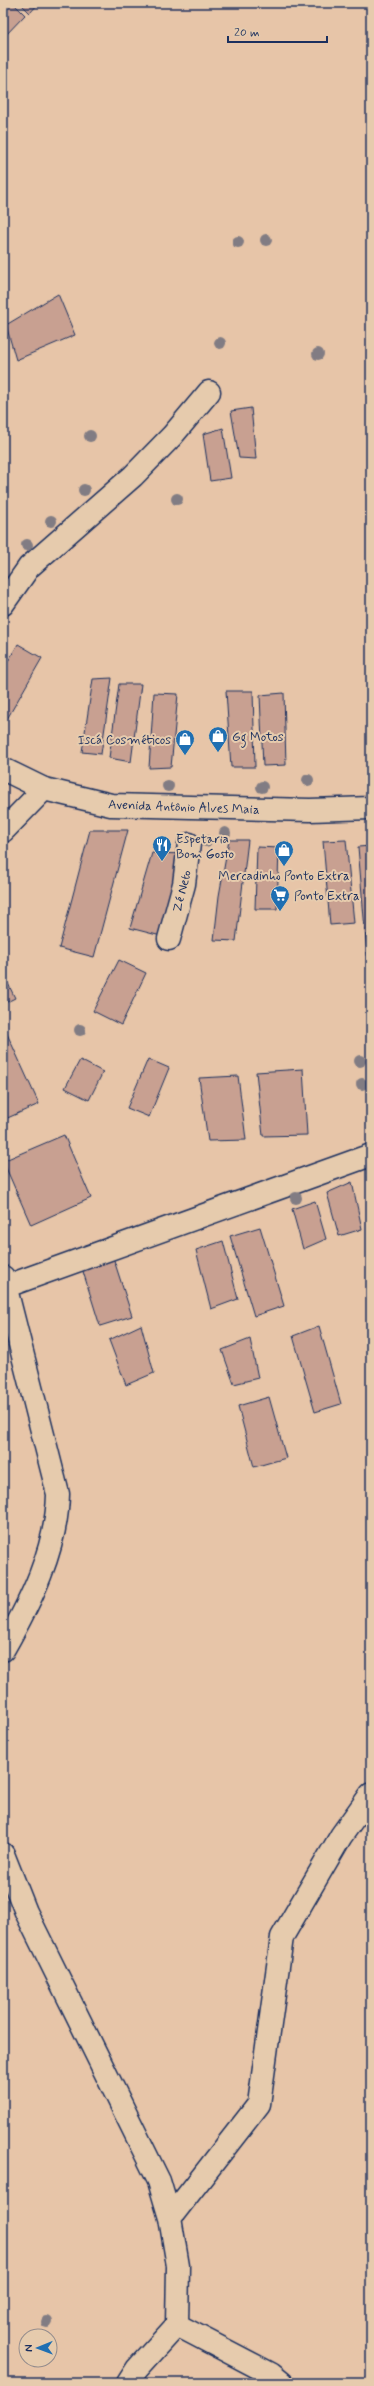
<svg xmlns="http://www.w3.org/2000/svg" width="374" height="2386" font-family="Mynerve,sans-serif">
<style>
.building{fill:#c8a091;stroke:#1b2f5e}
.lines{fill:none;stroke-linecap:round;stroke-linejoin:round}
.street-casing{stroke:#1b2f5e;stroke-width:25}
.secondary-casing{stroke:#1b2f5e;stroke-width:25}
.street{stroke:#e6cbad;stroke-width:22}
.secondary{stroke:#e6cbad;stroke-width:22}
.tree{fill:#817c83}
.labels{text-anchor:middle;stroke-width:4;stroke-linejoin:round;paint-order:stroke}
.poi-label{font-size:13px;fill:#1b2f5e;stroke:#e6cbad;text-anchor:start}
.street-label{font-size:13px;fill:#1b2f5e;stroke:#e6cbad}
</style>
<rect width="100%" height="100%" fill="#e7c5a8"/>
<filter id="ink" filterUnits="userSpaceOnUse"><feTurbulence type="fractalNoise" baseFrequency=".025" numOctaves="2"/><feDisplacementMap in="SourceGraphic" scale="8" xChannelSelector="R" yChannelSelector="G"/><feConvolveMatrix kernelMatrix="1 2 1 2 8 2 1 2 1" color-interpolation-filters="sRGB"/></filter>
<g filter="url(#ink)">
<path class="building" d="M 3,3 L 13,3 L 25,15 L 3,38 Z
M 20,3 L 39,3 L 30,13 Z
M 58,294 L 75,335 L 16,360 L 6,325 Z
M 251,408 L 256,459 L 239,458 L 231,411 Z
M 223,428 L 231,478 L 210,481 L 203,434 Z
M 18,644 L 42,658 L 3,726 L 3,670 Z
M 112,678 L 101,754 L 82,752 L 93,679 Z
M 119,684 L 141,684 L 131,762 L 109,758 Z
M 226,691 L 253,691 L 255,767 L 231,767 Z
M 154,693 L 178,694 L 171,767 L 149,768 Z
M 284,693 L 286,765 L 263,766 L 260,695 Z
M 90,830 L 128,830 L 94,957 L 59,948 Z
M 229,840 L 248,840 L 236,941 L 214,940 L 219,896 Z
M 346,840 L 354,923 L 330,925 L 323,841 Z
M 371,846 L 371,977 L 369,977 L 358,847 Z
M 257,847 L 279,848 L 277,909 L 255,909 Z
M 152,853 L 185,854 L 161,936 L 130,928 Z
M 119,960 L 146,973 L 121,1025 L 93,1011 Z
M 3,973 L 15,998 L 3,1004 Z
M 3,1025 L 39,1104 L 3,1120 Z
M 148,1059 L 169,1068 L 149,1117 L 127,1108 Z
M 80,1060 L 103,1072 L 89,1100 L 65,1088 Z
M 303,1069 L 307,1135 L 263,1136 L 256,1072 Z
M 238,1076 L 246,1140 L 208,1141 L 199,1078 Z
M 64,1135 L 91,1198 L 31,1225 L 3,1161 Z
M 352,1182 L 362,1229 L 339,1236 L 327,1193 Z
M 315,1201 L 326,1239 L 303,1249 L 292,1209 Z
M 260,1227 L 284,1306 L 254,1316 L 230,1236 Z
M 223,1241 L 238,1299 L 211,1309 L 196,1250 Z
M 112,1254 L 132,1316 L 100,1326 L 81,1265 Z
M 141,1325 L 154,1373 L 126,1385 L 109,1340 Z
M 319,1326 L 341,1404 L 315,1412 L 293,1336 Z
M 250,1339 L 258,1378 L 234,1384 L 222,1350 Z
M 269,1397 L 286,1458 L 254,1467 L 238,1406 Z"/>
<g class="lines">
<g class="street-casing">
<path id="street" d="M 3,604 L 29,567 L 133,476 L 172,436 L 209,392
M 3,831 L 44,789
M 169,939 L 184,884 L 189,844
M 3,1277 L 58,1494 C 57,1549 30,1603 3,1650
M 7,1286 L 371,1155
M 3,1854 L 26,1912 L 159,2181 L 170,2218 L 178,2266 L 177,2325
M 170,2218 L 259,2104 L 282,1937 L 341,1836 L 371,1794
M 128,2383 L 137,2369 L 177,2325 L 271,2374 L 282,2383"/>
</g>
<g class="secondary-casing">
<path id="secondary" d="M 3,769 L 44,789 L 111,805 L 310,810 L 371,808"/>
</g>
<use href="#street" class="street"/>
<use href="#secondary" class="secondary"/>
</g>
<g class="tree">
<circle cx="266" cy="240" r="6"/>
<circle cx="238" cy="242" r="6"/>
<circle cx="220" cy="343" r="6"/>
<circle cx="318" cy="354" r="6"/>
<circle cx="90" cy="436" r="6"/>
<circle cx="84" cy="490" r="6"/>
<circle cx="177" cy="499" r="6"/>
<circle cx="51" cy="521" r="6"/>
<circle cx="27" cy="545" r="6"/>
<circle cx="308" cy="780" r="6"/>
<circle cx="168" cy="786" r="6"/>
<circle cx="262" cy="787" r="6"/>
<circle cx="225" cy="833" r="6"/>
<circle cx="206" cy="841" r="6"/>
<circle cx="80" cy="1030" r="6"/>
<circle cx="360" cy="1061" r="6"/>
<circle cx="362" cy="1084" r="6"/>
<circle cx="296" cy="1198" r="6"/>
<circle cx="47" cy="2322" r="6"/>
</g>
</g>
<defs>
<g id="shop-pin" transform="scale(1)"><path d="M0 17L-7.5 6A9.5 9.5 0 1 1 7.5 6Z" fill="#1f6fb2" stroke="#e6cbad"/><path d="M-5-2.5h2.3a2.7 3.5 0 0 1 5.4 0H5L5.5 6h-11ZM-1.5-2.5h3a1.5 2.3 0 0 0-3 0Z" fill="#fff"/></g>
<g id="restaurant-pin" transform="scale(1)"><path d="M0 17L-7.5 6A9.5 9.5 0 1 1 7.5 6Z" fill="#1f6fb2" stroke="#e6cbad"/><path d="M-5-6h1v4h1v-4h1v4h1v-4h1v5L-1.5 .5V6h-2V.5L-5-1ZM5-6V6H3V1.5H1.5Q1.5-4 5-6Z" fill="#fff"/></g>
<g id="supermarket-pin" transform="scale(1)"><path d="M0 17L-7.5 6A9.5 9.5 0 1 1 7.5 6Z" fill="#1f6fb2" stroke="#e6cbad"/><path d="M-6-5.5h2.5l.6 2H6L4.5 2H-2.5L-4.4-4H-6ZM-1.5 3.2a1.3 1.3 0 1 0 .1 0ZM3 3.2a1.3 1.3 0 1 0 .1 0Z" fill="#fff"/></g>
</defs>
<g fill-rule="evenodd">
<use href="#shop-pin" x="218" y="736"/>
<use href="#shop-pin" x="185" y="739"/>
<use href="#restaurant-pin" x="162" y="845"/>
<use href="#shop-pin" x="284" y="850"/>
<use href="#supermarket-pin" x="280" y="895"/>
</g>
<g class="labels">
<g class="poi-label">
<text x="232" y="741">Gg Motos</text>
<text x="171" y="744" text-anchor="end">Iscá Cosméticos</text>
<text x="176" y="843">Espetaria<tspan x="176" dy="15">Bom Gosto</tspan></text>
<text x="284" y="880" text-anchor="middle">Mercadinho Ponto Extra</text>
<text x="294" y="900">Ponto Extra</text>
</g>
<g class="street-label">
<text transform="translate(184 806) rotate(2)" y="5">Avenida Antônio Alves Maia</text>
<text transform="translate(181 891) rotate(-76)" y="5">Zé Neto</text>
</g>
</g>
<rect width="374" height="2386" fill="none" stroke="#e6cbad" stroke-width="16"/>
<rect x="8" y="8" width="358" height="2370" fill="none" stroke="#1b2f5e" stroke-width="1.5" filter="url(#ink)"/>
<g transform="translate(38 2348) rotate(269)"><circle r="19" fill="#e6cbad" stroke="#958d8d"/>
<path d="M0-3L7 15L0 10L-7 15Z" fill="#1f6fb2"/>
<text y="-6" font-size="11" font-weight="bold" text-anchor="middle" fill="#1b2f5e">N</text>
</g>
<path d="M228 36v6h99v-6" fill="none" stroke="#1b2f5e" stroke-width="2"/>
<text x="234" y="36" font-size="12" fill="#1b2f5e" stroke="#e6cbad" stroke-width="3" paint-order="stroke">20 m</text>
</svg>
